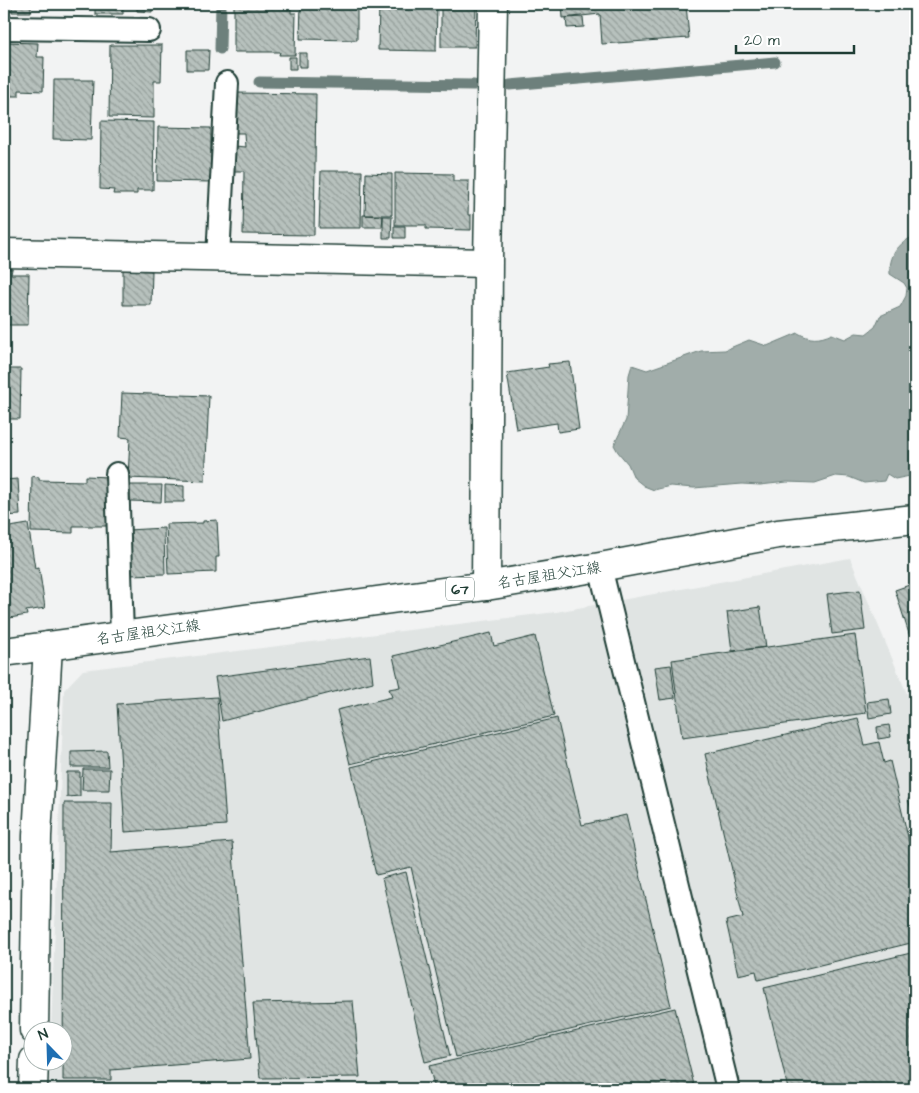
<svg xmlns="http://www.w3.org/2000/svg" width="919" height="1093" font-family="'Architects Daughter','Klee One',sans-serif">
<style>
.built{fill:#e0e4e3}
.water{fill:#a1adaa;stroke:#6d807b}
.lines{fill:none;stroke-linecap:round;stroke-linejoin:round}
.stream{stroke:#6d807b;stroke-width:11}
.building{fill:url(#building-back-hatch);stroke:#1f3d34}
.lane-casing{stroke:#1f3d34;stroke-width:26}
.street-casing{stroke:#1f3d34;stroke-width:31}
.primary-casing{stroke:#1f3d34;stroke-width:31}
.lane{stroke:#fff;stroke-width:22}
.street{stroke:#fff;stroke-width:28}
.primary{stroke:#fff;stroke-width:28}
.labels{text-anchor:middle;stroke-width:4;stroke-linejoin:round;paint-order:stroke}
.shield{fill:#fff;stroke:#627771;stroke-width:1}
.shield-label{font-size:14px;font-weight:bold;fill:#1f3d34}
.street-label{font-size:15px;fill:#1f3d34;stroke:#fff}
</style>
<defs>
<pattern id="building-back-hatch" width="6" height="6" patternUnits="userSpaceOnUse" patternTransform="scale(1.25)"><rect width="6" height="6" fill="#b7c1bd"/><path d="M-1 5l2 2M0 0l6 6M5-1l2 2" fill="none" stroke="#949e9a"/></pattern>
</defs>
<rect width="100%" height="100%" fill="#f2f3f3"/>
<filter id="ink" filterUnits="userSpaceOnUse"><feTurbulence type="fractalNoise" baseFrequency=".02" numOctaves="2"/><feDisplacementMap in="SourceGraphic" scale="10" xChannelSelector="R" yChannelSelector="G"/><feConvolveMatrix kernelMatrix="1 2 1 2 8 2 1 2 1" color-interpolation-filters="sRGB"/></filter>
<g filter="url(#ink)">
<path class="built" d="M 850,558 L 910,701 L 913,752 L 915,752 L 915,1089 L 56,1089 L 49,1082 L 49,1061 L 62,1060 L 62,1030 L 51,1030 L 64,690 L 83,670 L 556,612 Z"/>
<path class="water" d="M 914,236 L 915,475 L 895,479 L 887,474 L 884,481 L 864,483 L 849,477 L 836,476 L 815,483 L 787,482 L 760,485 L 742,484 L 694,488 L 670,486 L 654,490 L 644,486 L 634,478 L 628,464 L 618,452 L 614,445 L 626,420 L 629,375 L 632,365 L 647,370 L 701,351 L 725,350 L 749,340 L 767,346 L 798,333 C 810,340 819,340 832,334 L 845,339 L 856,333 L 866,334 L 875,327 L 880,316 L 900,307 L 906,296 L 907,288 L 904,283 L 890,274 C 889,255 898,244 914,236 Z"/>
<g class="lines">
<path class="stream" d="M 220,49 L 221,4
M 259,82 L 474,85
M 510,85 L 775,62"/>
</g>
<path class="building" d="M 12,4 L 31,4 L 31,12 L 12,12 Z
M 95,4 L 123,4 L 123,14 L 95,14 Z
M 137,4 L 152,4 L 152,12 L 137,11 Z
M 164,4 L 198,4 L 198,8 L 164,7 Z
M 234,4 L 291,4 L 291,13 L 296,13 L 295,55 L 279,55 L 280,52 L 234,52 Z
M 301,4 L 357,4 L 357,40 L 300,39 Z
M 379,4 L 437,4 L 436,51 L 378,50 Z
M 441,4 L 476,4 L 475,47 L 441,47 Z
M 562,4 L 686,4 L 689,38 L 602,44 L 600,14 L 563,18 Z
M 583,17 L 584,27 L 567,28 L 566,18 Z
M 4,42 L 38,43 L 37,57 L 44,57 L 43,91 L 19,90 L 19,96 L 6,96 L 6,91 L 4,91 Z
M 110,45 L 162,45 L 161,81 L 154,81 L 154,118 L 109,117 Z
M 187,50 L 209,50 L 208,70 L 187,70 Z
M 299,53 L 307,53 L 307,67 L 299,67 Z
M 289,57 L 296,57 L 296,69 L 289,69 Z
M 54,80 L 93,80 L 91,140 L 53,139 Z
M 236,93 L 316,94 L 314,235 L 243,234 L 244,171 L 234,171 L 234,146 L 245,147 L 244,133 L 236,133 Z
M 101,121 L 154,122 L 153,190 L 137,190 L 137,194 L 113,194 L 114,190 L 100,189 Z
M 158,127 L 211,128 L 211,182 L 157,181 Z
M 321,171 L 362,171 L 361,228 L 319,228 Z
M 366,173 L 392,174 L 392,215 L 365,215 Z
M 395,173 L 453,174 L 453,181 L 469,181 L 468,215 L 471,215 L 471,230 L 426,229 L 426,225 L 395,225 Z
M 363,215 L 383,216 L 382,227 L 363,227 Z
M 383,216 L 392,216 L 391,238 L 383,238 Z
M 394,226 L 405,226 L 405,238 L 394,238 Z
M 4,269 L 12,269 L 11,274 L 29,274 L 28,325 L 5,325 L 5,320 L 4,320 Z
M 123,270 L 152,271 L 151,305 L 123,305 Z
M 570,362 L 579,429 L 558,432 L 557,423 L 516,429 L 507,373 L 549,367 L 548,364 Z
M 4,369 L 21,369 L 20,419 L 4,419 Z
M 122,393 L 209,396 L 205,481 L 128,478 L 130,438 L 120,437 Z
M 32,476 L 39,477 L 39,480 L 85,481 L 85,476 L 109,477 L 108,526 L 73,526 L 73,533 L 31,532 Z
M 18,479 L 20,515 L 4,516 L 4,480 Z
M 130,485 L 162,485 L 161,502 L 130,501 Z
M 165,485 L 184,486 L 184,502 L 165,502 Z
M 217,520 L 219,557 L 216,557 L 216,572 L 168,574 L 166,524 L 203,523 L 203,521 Z
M 28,524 L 35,568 L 39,567 L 45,608 L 26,611 L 27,615 L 4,619 L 4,528 Z
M 164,528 L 165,574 L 129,575 L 127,530 Z
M 915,583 L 915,639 L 911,640 L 895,590 Z
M 860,590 L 865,630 L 832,634 L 827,594 Z
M 760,607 L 766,647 L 732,651 L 727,612 Z
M 491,633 L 494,646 L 535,636 L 554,716 L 350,764 L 337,710 L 392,697 L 389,689 L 400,687 L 393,656 Z
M 855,635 L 866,713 L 682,738 L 672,660 Z
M 370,656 L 373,682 L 222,721 L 215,677 Z
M 671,665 L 675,698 L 660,700 L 655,667 Z
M 217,697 L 226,825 L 125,832 L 117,704 Z
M 889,699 L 891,714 L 869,718 L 867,702 Z
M 557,718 L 582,825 L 626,815 L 671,1006 L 456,1057 L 411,867 L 376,875 L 351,767 Z
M 858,718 L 865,745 L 879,742 L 884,763 L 890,761 L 911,850 L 915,849 L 915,942 L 758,980 L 756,971 L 738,975 L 726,921 L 743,917 L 705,754 Z
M 889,725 L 891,737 L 878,739 L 877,727 Z
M 107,751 L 108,767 L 71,767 L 71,752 Z
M 83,769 L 110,769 L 109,790 L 82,790 Z
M 67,772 L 80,772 L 80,796 L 67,797 Z
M 915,798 L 915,822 L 908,799 Z
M 64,803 L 112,803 L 111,852 L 232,842 L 250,1059 L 111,1070 L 111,1080 L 63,1080 Z
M 406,872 L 450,1056 L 425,1062 L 382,878 Z
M 915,952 L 915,1089 L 788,1089 L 764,988 Z
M 353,1001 L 360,1077 L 260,1078 L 253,1003 Z
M 675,1008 L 695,1089 L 435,1089 L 429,1066 Z"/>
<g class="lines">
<g class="lane-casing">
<path id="lane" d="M 4,28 L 149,30
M 218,258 L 227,83
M 117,474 L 122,636
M 600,567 L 728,1089"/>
</g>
<g class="street-casing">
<path id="street" d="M 4,253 L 488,263
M 486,586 L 488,259 L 493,4
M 34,1030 L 37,836 L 48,646
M 33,1089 L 34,1060"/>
</g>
<g class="primary-casing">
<path id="primary" d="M 4,652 L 486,586 L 600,567 L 778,534 L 915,519"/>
</g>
<use href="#lane" class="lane"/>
<use href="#street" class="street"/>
<use href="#primary" class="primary"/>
</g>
</g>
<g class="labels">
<rect class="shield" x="446" y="577.5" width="28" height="23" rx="4"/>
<g class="shield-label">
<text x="460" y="594">67</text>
</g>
<g class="street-label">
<text transform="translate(549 575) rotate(-9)" y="5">名古屋祖父江線</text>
<text transform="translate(148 632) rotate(-8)" y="5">名古屋祖父江線</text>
</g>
</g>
<rect width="919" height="1093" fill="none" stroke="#fff" stroke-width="20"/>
<rect x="10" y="10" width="899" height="1073" fill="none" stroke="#1f3d34" stroke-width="2" filter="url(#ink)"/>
<g transform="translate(48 1046) rotate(337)"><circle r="24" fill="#ffffff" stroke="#a5b1ae"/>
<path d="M0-4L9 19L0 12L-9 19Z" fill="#1f6fb2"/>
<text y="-8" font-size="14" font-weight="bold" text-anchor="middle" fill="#1f3d34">N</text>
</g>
<path d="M736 45v8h118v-8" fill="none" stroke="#1f3d34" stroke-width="2.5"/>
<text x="744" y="45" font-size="15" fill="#1f3d34" stroke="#ffffff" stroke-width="4" paint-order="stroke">20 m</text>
</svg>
